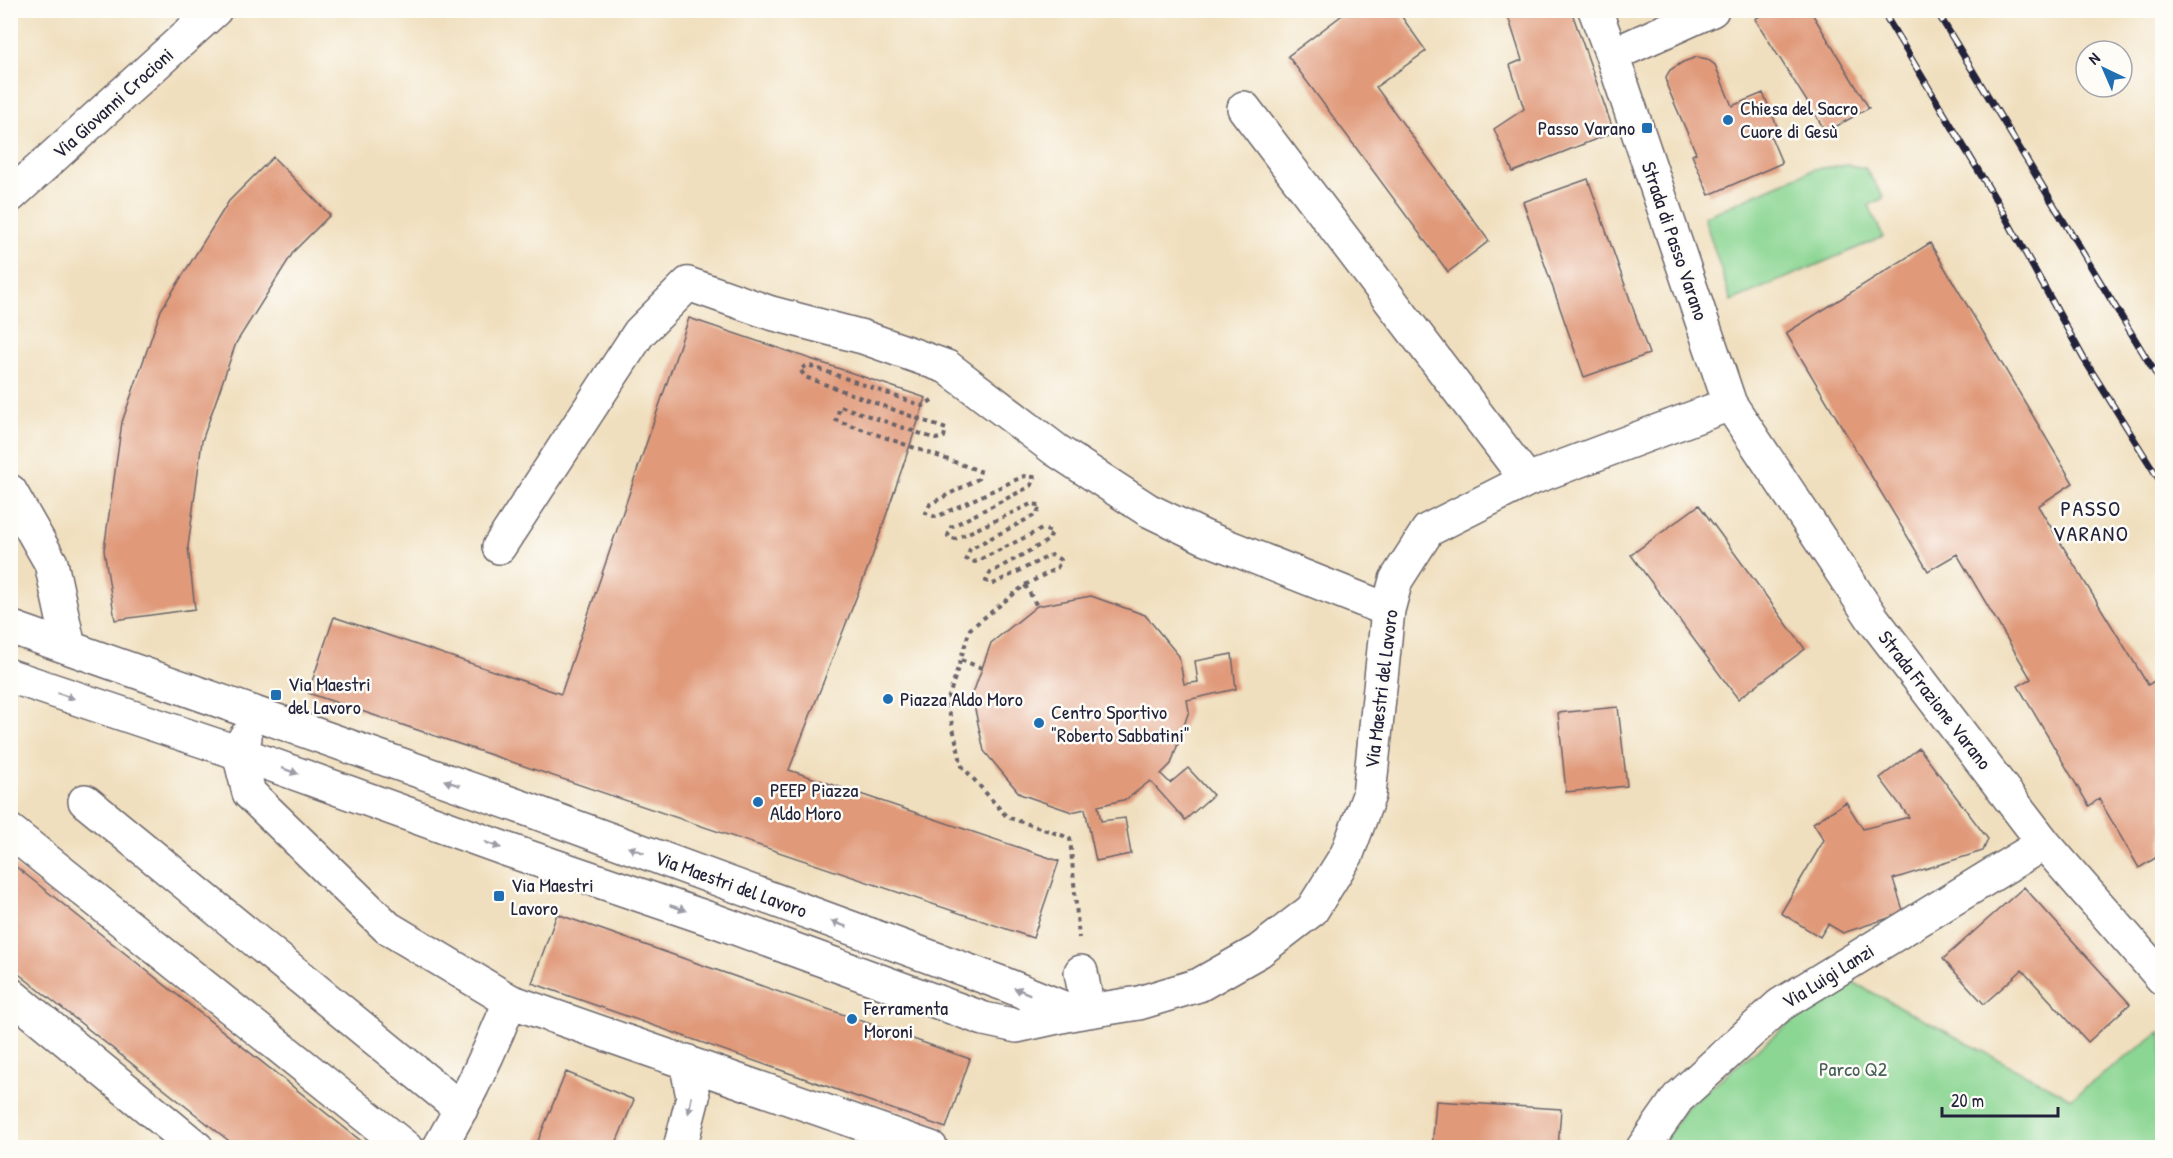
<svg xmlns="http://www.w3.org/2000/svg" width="2173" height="1158" font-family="'Patrick Hand',sans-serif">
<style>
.green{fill:#8bd693;stroke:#567c67;stroke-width:1.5}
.building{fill:#e09979}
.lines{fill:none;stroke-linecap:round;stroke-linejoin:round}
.minor-casing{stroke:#6a6469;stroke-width:36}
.path{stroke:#6a6469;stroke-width:4;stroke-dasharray:4.5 4.5;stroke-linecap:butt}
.minor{stroke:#fff;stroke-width:33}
.rail-casing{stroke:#22223b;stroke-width:7}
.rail{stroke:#fdfcf7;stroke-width:4.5;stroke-dasharray:14;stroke-linecap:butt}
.oneway{fill:#9c9ca7}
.poi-dot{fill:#1f6fb2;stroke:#fdfcf7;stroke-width:2}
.labels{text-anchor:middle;stroke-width:5;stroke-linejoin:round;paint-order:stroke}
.street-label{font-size:20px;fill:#22223b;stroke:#fdfcf7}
.poi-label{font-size:20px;fill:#22223b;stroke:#fdfcf7;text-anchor:start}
.park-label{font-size:20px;fill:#47615a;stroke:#fdfcf7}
.quarter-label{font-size:22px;letter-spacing:1.5px;fill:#22223b;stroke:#fdfcf7}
</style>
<rect width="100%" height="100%" fill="#fdfcf7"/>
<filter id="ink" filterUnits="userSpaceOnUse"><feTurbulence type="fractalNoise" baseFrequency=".0167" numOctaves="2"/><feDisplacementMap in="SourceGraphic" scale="12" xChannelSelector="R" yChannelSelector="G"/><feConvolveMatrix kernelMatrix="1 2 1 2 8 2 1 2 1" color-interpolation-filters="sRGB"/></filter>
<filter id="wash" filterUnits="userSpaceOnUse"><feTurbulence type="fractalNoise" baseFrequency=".008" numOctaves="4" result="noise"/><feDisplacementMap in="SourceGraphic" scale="24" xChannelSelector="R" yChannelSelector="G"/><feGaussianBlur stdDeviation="1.35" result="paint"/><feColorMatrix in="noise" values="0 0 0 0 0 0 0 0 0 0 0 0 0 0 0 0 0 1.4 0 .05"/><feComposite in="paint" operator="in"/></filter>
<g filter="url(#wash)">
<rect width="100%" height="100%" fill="#f0dfbe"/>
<path class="green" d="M 1848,165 L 1865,168 L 1884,198 L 1869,205 L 1883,237 L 1731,301 L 1704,217 L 1814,169 Z
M 1845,978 L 2071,1098 L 2160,1032 L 2162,1035 L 2162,1147 L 1660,1148 L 1686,1107 Z"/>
<g id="blocks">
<path class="building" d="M 1349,10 L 1397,10 L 1426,51 L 1376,87 L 1489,241 L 1448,272 L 1288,56 Z
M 1506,10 L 1571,10 L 1614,132 L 1513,172 L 1494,129 L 1524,109 L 1510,65 L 1522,60 Z
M 1770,10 L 1810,10 L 1869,108 L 1826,132 L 1755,19 Z
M 1697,57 L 1707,59 L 1715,65 L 1732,106 L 1763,93 L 1780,133 L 1771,137 L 1782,163 L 1709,195 L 1692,155 L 1696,153 L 1667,86 L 1666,77 L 1670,70 L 1683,62 Z
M 273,157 L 330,215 L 294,251 L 236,343 L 202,441 L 188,547 L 195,609 L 115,620 L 104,550 L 122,422 L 161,310 L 229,201 Z
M 1588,179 L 1649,354 L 1584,377 L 1523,202 Z
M 1930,243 L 2073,483 L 2038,506 L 2148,685 L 2162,676 L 2162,854 L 2139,868 L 2099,799 L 2089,806 L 2018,686 L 2031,679 L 1957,554 L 1928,571 L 1786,333 Z
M 689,318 L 926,398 L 872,557 L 789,770 L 1059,861 L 1033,938 L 308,693 L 334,617 L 561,694 Z
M 1699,505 L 1805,649 L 1738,699 L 1631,555 Z
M 1091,596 L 1145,615 L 1179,656 L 1184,684 L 1198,682 L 1195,661 L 1232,654 L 1236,689 L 1187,700 L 1189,711 L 1171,764 L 1161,774 L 1170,783 L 1188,768 L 1213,795 L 1185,820 L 1150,781 L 1127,799 L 1098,806 L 1101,821 L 1125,818 L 1131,854 L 1096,861 L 1085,809 L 1072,812 L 1020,794 L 984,751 L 972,696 L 991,643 L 1037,606 Z
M 1618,707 L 1627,786 L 1566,792 L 1558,713 Z
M 1919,748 L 1988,839 L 1983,851 L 1893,879 L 1904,913 L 1843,933 L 1828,924 L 1820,937 L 1781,913 L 1824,840 L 1813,823 L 1846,802 L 1863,829 L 1909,817 L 1880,778 Z
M 10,862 L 370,1148 L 238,1148 L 10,967 Z
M 2024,887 L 2130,1004 L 2088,1042 L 2022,970 L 1984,1004 L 1943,959 Z
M 557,914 L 970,1059 L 946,1128 L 532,983 Z
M 566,1072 L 634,1100 L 614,1148 L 535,1148 Z
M 1436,1101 L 1561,1109 L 1558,1148 L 1432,1148 Z"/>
</g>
</g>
<g filter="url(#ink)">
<use href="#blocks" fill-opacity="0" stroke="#6a6469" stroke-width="1.5"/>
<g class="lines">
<g class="minor-casing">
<path id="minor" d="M 1595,10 L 1612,55 L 1730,404 L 1873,619 L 2044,843 L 2162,978
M 1612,55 L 1712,10
M 1244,108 L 1527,480
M 10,196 L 215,10
M 10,491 L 51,563 L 69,647
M 499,547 L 639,333 L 688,284 L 771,313 L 863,337 L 947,367 L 1056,450 L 1148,510 L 1204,537 L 1388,610
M 10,627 L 524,808 L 1004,984 L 1076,1013
M 10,676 L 239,753 L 508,850 L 716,921 L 984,1019 L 1017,1026 L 1076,1013 L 1139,1003 L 1199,985 L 1259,951 L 1312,910 L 1347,854 L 1369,795 L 1388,610 L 1396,580 L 1428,530 L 1527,480 L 1730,404
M 245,738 L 239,753 L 249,793 L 388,928 L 510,1001 L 931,1148
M 85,801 L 461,1109
M 10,831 L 406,1148
M 1081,972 L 1088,1011
M 10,994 L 197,1148
M 439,1148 C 467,1100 490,1052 510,1001
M 680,1148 L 693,1097 L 686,1061
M 1643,1148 L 1678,1098 L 1780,1005 L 2044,843"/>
</g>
<path class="path" d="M 932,400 L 923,406 L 808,365 L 800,369 L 805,377 L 946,429 L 944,437 L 936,439 L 840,406 L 836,420 L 980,471 L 978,479 L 930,504 L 926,513 L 936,517 L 1024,476 L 1034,477 L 1031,486 L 951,527 L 948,536 L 955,539 L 1031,504 L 1040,505 L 1037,514 L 970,549 L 966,559 L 975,562 L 1042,529 L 1052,532 L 1049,540 L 990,573 L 986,581 L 993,584 L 1051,555 L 1061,560 L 1057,568 L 1025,585 L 970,629 L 947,703 L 962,766 L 1007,817 L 1070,838 L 1079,938
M 1025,585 L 1037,606
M 961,660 L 982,668"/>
<use href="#minor" class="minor"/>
<g class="rail-casing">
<path id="rail" d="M 1882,10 L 1996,200 L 2084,359 L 2162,484
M 1936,10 L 2162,384"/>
</g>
<use href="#rail" class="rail"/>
</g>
<defs><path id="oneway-solid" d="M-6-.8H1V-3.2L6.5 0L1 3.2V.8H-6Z" transform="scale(1.5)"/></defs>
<g class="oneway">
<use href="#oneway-solid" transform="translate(66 696) rotate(18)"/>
<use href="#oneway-solid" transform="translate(290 771) rotate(20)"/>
<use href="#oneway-solid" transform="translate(452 783) rotate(-161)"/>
<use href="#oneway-solid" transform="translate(493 845) rotate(20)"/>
<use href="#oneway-solid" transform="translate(636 850) rotate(-160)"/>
<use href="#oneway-solid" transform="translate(678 908) rotate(19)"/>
<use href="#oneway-solid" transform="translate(839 924) rotate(-160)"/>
<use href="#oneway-solid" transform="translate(1022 991) rotate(-158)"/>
<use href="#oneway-solid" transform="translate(690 1105) rotate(101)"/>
</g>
</g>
<g class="poi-dot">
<circle cx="1728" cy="120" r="6"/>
<rect x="1641" y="122" width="12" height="12" rx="3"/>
<rect x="270" y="689" width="12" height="12" rx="3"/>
<circle cx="888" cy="699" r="6"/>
<circle cx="1039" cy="723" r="6"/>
<circle cx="758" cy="802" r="6"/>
<rect x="493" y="890" width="12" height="12" rx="3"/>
<circle cx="852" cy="1019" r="6"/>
</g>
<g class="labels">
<g class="street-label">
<text transform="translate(113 103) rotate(-42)" y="7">Via Giovanni Crocioni</text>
<text transform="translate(1675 241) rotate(71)" y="7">Strada di Passo Varano</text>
<text transform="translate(1381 689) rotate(-83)" y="7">Via Maestri del Lavoro</text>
<text transform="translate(1935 700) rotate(52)" y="7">Strada Frazione Varano</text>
<text transform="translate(731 884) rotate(20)" y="7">Via Maestri del Lavoro</text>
<text transform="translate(1828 976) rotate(-32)" y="7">Via Luigi Lanzi</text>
</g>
<g class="poi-label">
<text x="1740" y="115">Chiesa del Sacro<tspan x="1740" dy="23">Cuore di Gesù</tspan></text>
<text x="1635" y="135" text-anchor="end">Passo Varano</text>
<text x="288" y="691">Via Maestri<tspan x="288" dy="23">del Lavoro</tspan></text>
<text x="900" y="706">Piazza Aldo Moro</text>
<text x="1051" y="719">Centro Sportivo<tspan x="1051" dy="23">"Roberto Sabbatini"</tspan></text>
<text x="770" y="797">PEEP Piazza<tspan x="770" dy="23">Aldo Moro</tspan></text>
<text x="511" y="892">Via Maestri<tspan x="511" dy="23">Lavoro</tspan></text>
<text x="864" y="1015">Ferramenta<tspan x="864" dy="23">Moroni</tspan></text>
</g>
<g class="park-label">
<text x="1853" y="1076">Parco Q2</text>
</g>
<g class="quarter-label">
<text x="2091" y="516">PASSO<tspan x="2091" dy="25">VARANO</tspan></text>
</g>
</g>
<rect width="2173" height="1158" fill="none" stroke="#fdfcf7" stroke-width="36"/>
<g transform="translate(2104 69) rotate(316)"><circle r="28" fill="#fdfcf7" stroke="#a5a5ac" stroke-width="1.5"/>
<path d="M0-4.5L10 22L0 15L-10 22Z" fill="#1f6fb2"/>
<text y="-9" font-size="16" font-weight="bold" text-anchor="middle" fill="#22223b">N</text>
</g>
<path d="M1942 1107v9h116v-9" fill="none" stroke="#22223b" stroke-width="3"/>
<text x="1951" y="1107" font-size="18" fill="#22223b" stroke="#fdfcf7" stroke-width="4.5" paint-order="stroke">20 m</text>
</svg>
